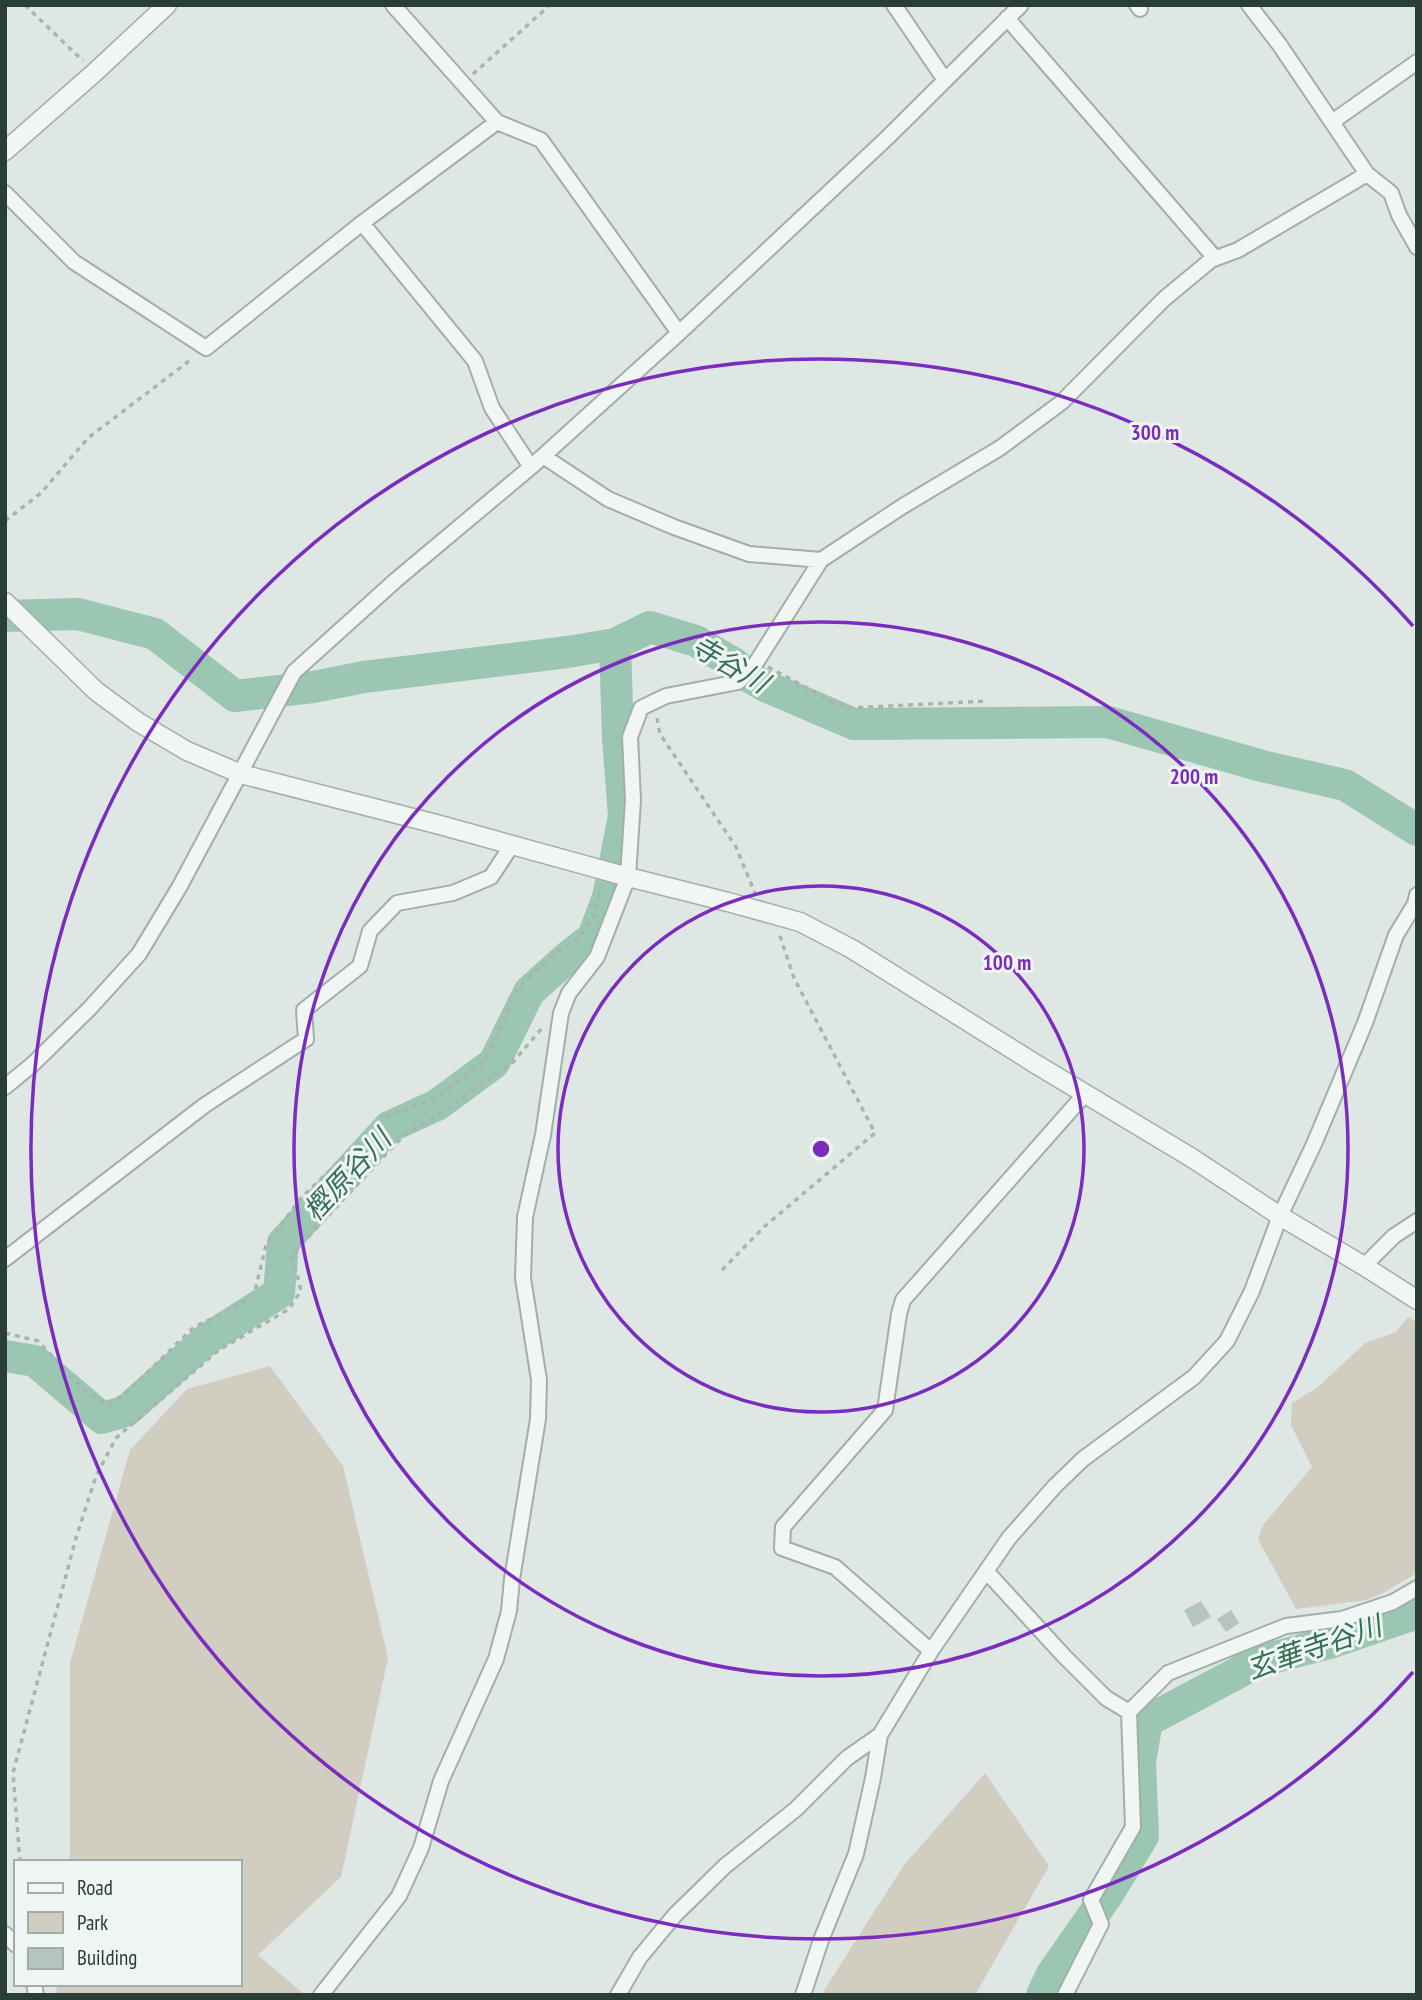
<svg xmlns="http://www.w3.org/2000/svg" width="1422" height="2000" font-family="'PT Sans Narrow','Noto Sans JP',sans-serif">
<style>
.green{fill:#d1cdc0}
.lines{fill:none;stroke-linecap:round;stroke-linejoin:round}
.river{stroke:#9bc6b2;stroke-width:32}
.building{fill:#b6c4bf}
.minor-casing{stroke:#a1aea9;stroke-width:18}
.tertiary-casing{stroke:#a1aea9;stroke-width:21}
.path{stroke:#a9b4b0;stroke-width:3.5;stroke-dasharray:5 5;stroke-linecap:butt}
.minor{stroke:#f1f6f4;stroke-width:14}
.tertiary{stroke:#f1f6f4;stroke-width:18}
.ring{fill:none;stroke:#7b2cbf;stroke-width:3.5}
.labels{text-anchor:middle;stroke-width:6;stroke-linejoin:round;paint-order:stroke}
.water-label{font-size:28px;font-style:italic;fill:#356f56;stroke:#eef5f2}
.centre{fill:#7b2cbf;stroke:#eef5f2;stroke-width:3.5}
.ring-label{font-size:21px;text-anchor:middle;font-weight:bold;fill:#7b2cbf;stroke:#eef5f2;stroke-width:6;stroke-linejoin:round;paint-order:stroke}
</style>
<rect width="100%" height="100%" fill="#dfe7e4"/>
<path class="green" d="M 1408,1317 L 1417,1322 L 1417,1573 L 1383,1593 L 1367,1600 L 1296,1609 L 1258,1539 L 1263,1525 L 1312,1467 L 1291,1425 L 1292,1403 L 1318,1387 L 1365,1343 L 1396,1332 Z
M 270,1366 L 343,1466 L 388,1658 L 341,1877 L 258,1955 L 305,1995 L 56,1995 L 57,1984 L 240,1984 L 240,1862 L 70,1862 L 70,1663 L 130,1450 L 187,1389 Z
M 985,1773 L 1049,1866 L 975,1995 L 821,1995 L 904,1865 Z"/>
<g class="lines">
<path class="river" d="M 5,616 L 78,614 L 155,634 L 235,696 L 313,687 L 364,677 L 568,652 L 615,644 L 650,627 L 696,641 L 735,664 L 746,675 L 765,686 L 854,724 L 1108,722 L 1262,766 L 1345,785 L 1417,830
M 5,1356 L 35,1361 L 102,1418 L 126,1411 L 207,1339 L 279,1293 L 283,1243 L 389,1127 L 437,1105 L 494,1063 L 529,992 L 569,956 L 593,937 L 608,897 L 624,816 L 618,738 L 615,644
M 1042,1995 L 1052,1974 L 1108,1894 L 1143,1836 L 1140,1762 L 1147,1721 L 1260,1661 L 1333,1642 L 1417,1613"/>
</g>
<path class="building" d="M 1201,1601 L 1211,1617 L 1193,1627 L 1184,1610 Z
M 1231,1610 L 1239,1623 L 1226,1632 L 1217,1619 Z"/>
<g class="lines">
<g class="minor-casing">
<path id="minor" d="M 393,5 L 497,122 L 541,140 L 679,333
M 894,5 L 945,80
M 1137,5 L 1140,9
M 1249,5 L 1279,44 L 1367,174 L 1391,193 L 1399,215 L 1417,247
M 1007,18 L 1215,258
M 1332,122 L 1417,62
M 5,193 L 74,262 L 206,348 L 362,223 L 497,122
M 362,223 L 475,361 L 492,408 L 531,467
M 543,456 L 608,499 L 674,527 L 749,554 L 821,560
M 5,1087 L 33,1064 L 90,1008 L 139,954 L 180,886 L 294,672 L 396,580 L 531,467 L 679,333 L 887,138 L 1021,5
M 5,1259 L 205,1105 L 306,1039 L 304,1010 L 360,966 L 370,931 L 397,903 L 453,893 L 491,877 L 512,845
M 1364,1266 L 1394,1236 L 1417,1221
M 987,1572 L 1064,1656 L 1106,1698 L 1129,1712 L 1168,1673 L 1286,1626 L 1342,1619 L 1393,1602 L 1417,1588
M 931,1651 L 835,1567 L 782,1548 L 783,1527 L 885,1410 L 899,1314 L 903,1300 L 1085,1094
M 5,1934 L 16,1945
M 34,1984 L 36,1995
M 321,1995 L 399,1896 L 421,1848 L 441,1781 L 496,1659 L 509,1611 L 512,1579 L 538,1419 L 539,1380 L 523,1278 L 525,1217 L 543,1135 L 561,1013 L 569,993 L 597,957 L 628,877 L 633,800 L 630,737 L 641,708 L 666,696 L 738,682 L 754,666 L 821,560 L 903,506 L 1000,448 L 1062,402 L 1164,299 L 1211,260 L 1238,250 L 1367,174
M 618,1995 L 640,1957 L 675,1915 L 725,1866 L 796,1809 L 847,1758 L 880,1735
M 803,1995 L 821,1940 L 856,1854 L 873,1778 L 880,1735 L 931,1651 L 1009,1538 L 1055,1486 L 1083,1459 L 1194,1377 L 1227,1341 L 1252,1291 L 1280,1216 L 1314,1144 L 1365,1023 L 1396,935 L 1415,904 L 1417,895
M 1065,1995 L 1101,1924 L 1091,1900 L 1133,1827 L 1129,1712"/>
</g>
<g class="tertiary-casing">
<path id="tertiary" d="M 5,151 L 94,73 L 167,5
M 5,602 L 96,691 L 138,722 L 187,751 L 241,774 L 440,825 L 628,877 L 728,902 L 800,922 L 852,949 L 1034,1063 L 1192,1158 L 1280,1216 L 1364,1266 L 1417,1300"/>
</g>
<path class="path" d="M 25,5 L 83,61
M 473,74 L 550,5
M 5,521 L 41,493 L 88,438 L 193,358
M 768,667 L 831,701 L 850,708 L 986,701
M 657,718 L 660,734 L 736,847 L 755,893
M 722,1270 L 765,1226 L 875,1133 L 794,978 L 779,933
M 5,1333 L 38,1341 L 85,1391 L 107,1405 L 125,1394 L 194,1327 L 226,1312 L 254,1295 L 266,1245 L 302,1197 L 387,1116 L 436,1098 L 483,1062 L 500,1031 L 518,988 L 554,953 L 580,937 L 595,914 L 601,886
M 20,1862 L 13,1773 L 76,1538 L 96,1476 L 116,1438 L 219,1350 L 289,1309 L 301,1291 L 292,1254 L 405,1134 L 443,1112 L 513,1062 L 543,1027"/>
<use href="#minor" class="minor"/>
<use href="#tertiary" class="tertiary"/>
</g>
<g class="ring">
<circle cx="821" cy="1149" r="263"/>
<circle cx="821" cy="1149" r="527"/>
<path d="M1413 1672A790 790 0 1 1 1413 626"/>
</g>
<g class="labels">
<g class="water-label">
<text transform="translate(730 664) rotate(30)" y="10">寺谷川</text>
<text transform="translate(347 1175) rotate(-47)" y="10">樫原谷川</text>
<text transform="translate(1314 1647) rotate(-19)" y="10">玄華寺谷川</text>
</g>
</g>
<circle cx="821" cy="1149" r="10" class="centre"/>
<g class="ring-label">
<text x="1155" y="440">300 m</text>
<text x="1194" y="784">200 m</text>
<text x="1007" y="970">100 m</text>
</g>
<rect width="1422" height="2000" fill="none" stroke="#293e36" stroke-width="14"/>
<rect x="14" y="1860" width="228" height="126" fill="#eef5f2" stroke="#9faca7" stroke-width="2"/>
<rect x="28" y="1883" width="35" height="10" fill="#f1f6f4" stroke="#9faca7" stroke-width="2"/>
<text x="77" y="1895" font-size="21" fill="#293e36">Road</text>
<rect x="28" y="1912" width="35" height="21" fill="#d1cdc0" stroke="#9faca7" stroke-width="2"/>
<text x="77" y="1930" font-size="21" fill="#293e36">Park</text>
<rect x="28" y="1948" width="35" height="21" fill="#b6c4bf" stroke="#9faca7" stroke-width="2"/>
<text x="77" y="1965" font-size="21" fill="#293e36">Building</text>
</svg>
